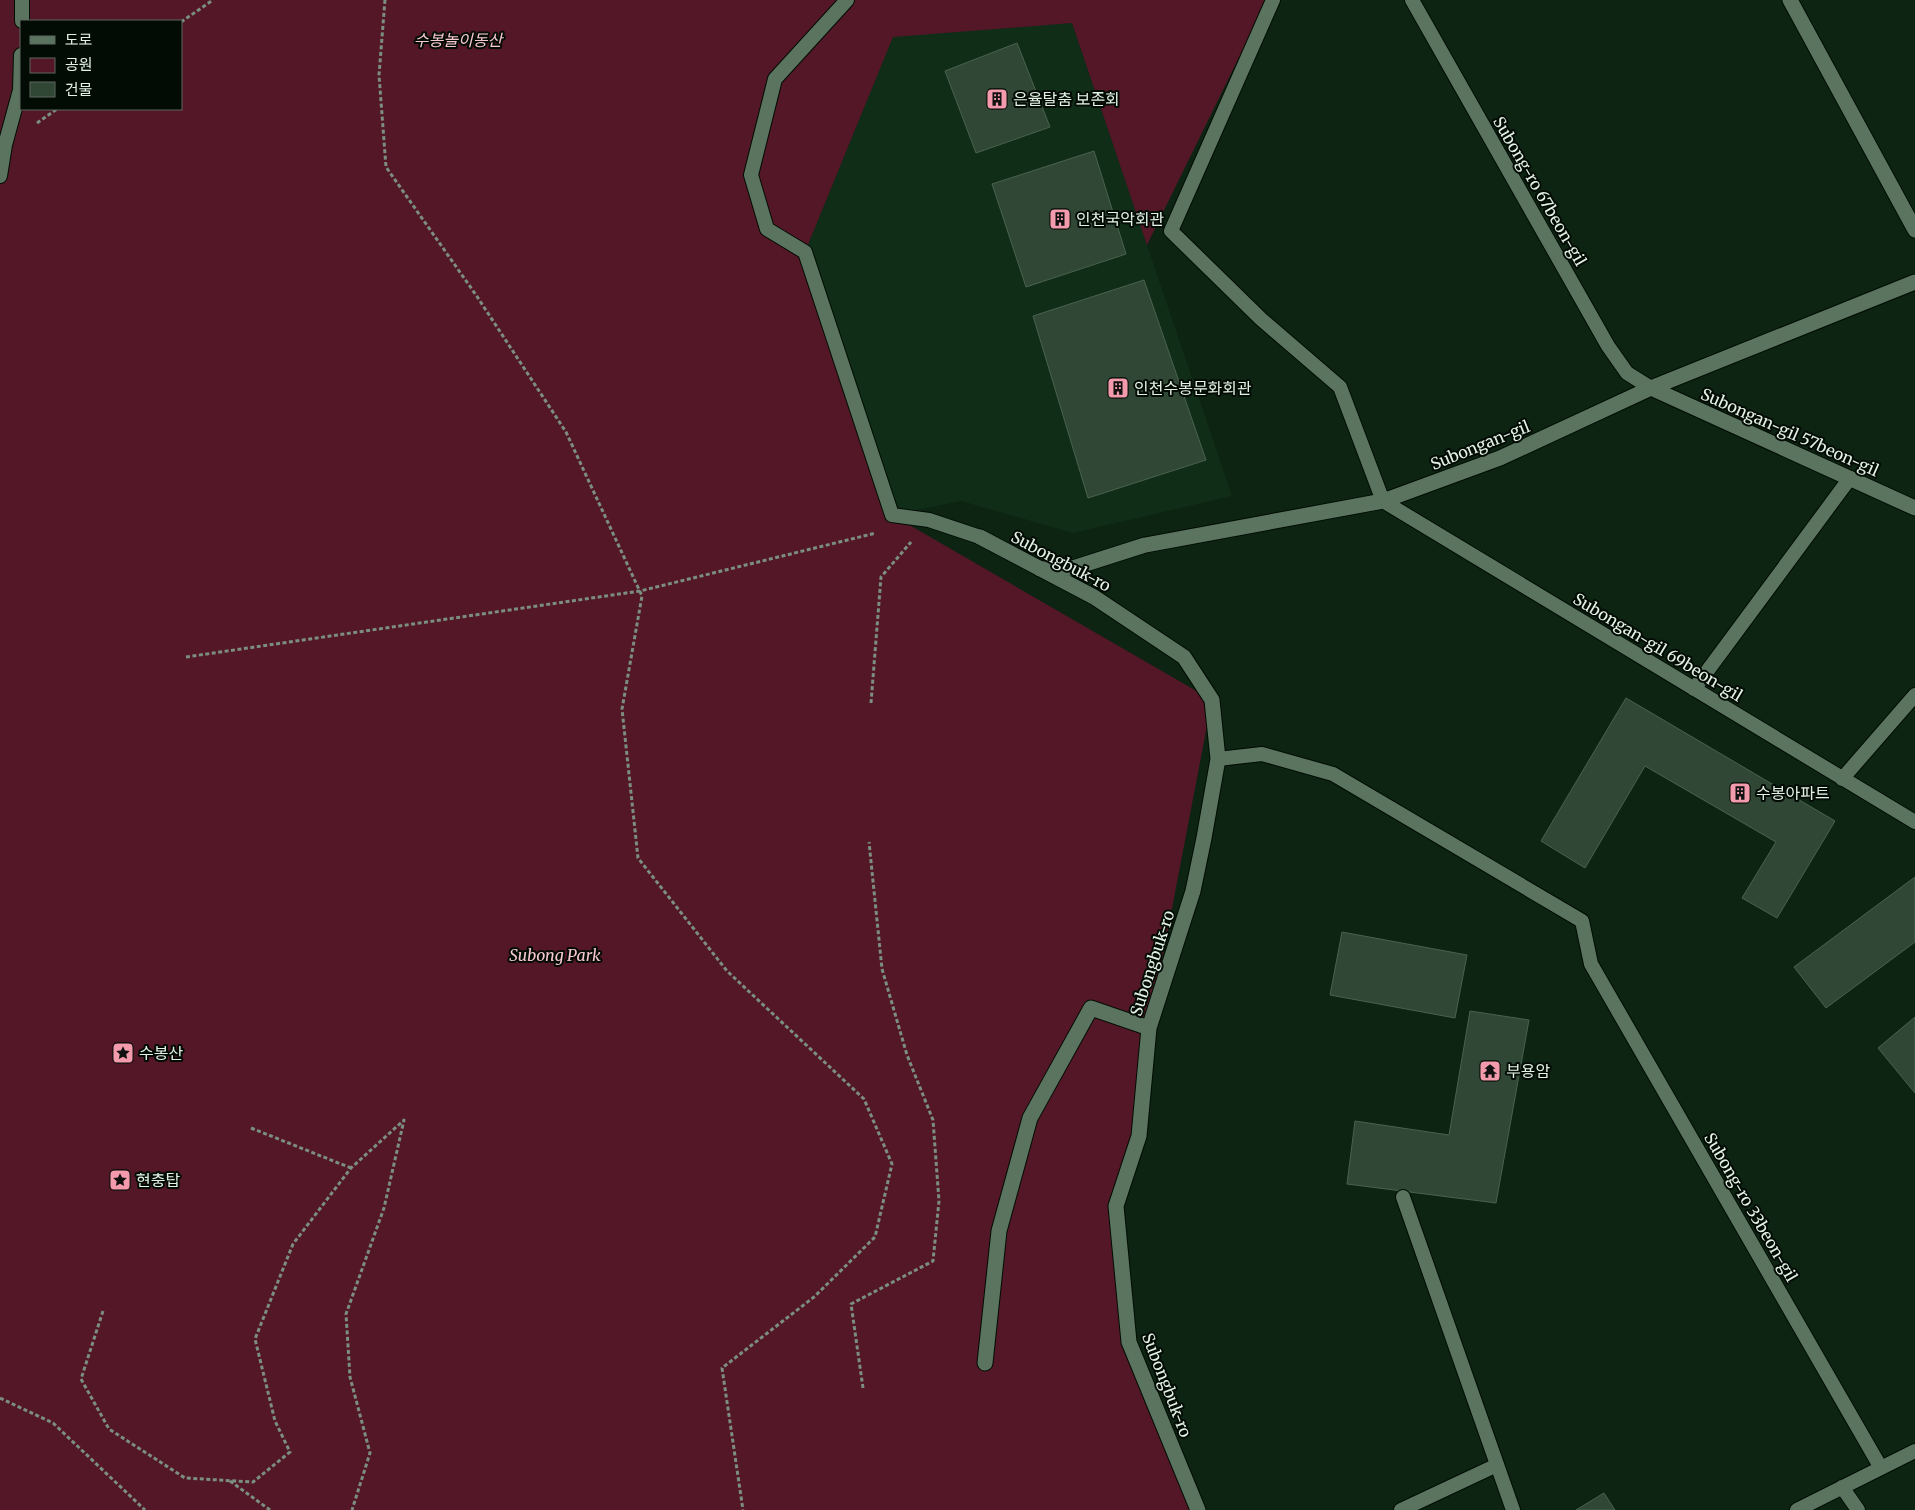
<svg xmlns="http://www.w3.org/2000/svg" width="1915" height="1510" font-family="Merriweather,'Noto Sans KR',serif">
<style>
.built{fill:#102d18}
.green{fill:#531728;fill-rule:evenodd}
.building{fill:#304735;stroke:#49624f}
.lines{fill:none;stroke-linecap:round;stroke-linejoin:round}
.lane-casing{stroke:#000d02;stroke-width:16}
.street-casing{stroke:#000d02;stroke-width:17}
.path{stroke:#7b8e7f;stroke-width:3;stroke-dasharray:4 2.5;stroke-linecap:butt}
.lane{stroke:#5b7460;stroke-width:14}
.street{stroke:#5b7460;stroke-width:15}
.labels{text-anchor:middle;stroke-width:4;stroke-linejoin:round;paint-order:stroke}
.park-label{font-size:16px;font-style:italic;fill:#f7c8d0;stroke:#030b05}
.poi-label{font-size:16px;fill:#e4f2e6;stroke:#030b05;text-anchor:start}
.street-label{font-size:16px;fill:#e4f2e6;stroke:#030b05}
</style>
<rect width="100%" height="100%" fill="#0d2413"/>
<path class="built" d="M 1072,23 L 1232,496 L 1073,533 L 961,501 L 892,515 L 805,252 L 893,36 Z"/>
<path class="green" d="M 0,0 L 1267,0 L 1147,245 L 1072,23 L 893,37 L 805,252 L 892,515 L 1212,700 L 1149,1028 L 1139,1136 L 1116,1206 L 1129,1342 L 1198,1510 L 0,1510 ZM 21,21 L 181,21 L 181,109 L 21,109 Z"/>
<path class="building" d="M 1017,43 L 1050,127 L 976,153 L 945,71 Z
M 1094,151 L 1126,254 L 1026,287 L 992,184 Z
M 1144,280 L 1206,460 L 1088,498 L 1033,316 Z
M 1626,698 L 1835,821 L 1777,918 L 1742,898 L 1776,842 L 1645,766 L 1585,868 L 1541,841 Z
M 1915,877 L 1915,942 L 1826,1008 L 1794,967 Z
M 1342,932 L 1467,955 L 1455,1018 L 1330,995 Z
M 1470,1011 L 1529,1020 L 1496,1203 L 1347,1184 L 1355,1121 L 1449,1135 Z
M 1915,1017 L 1915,1093 L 1878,1048 Z
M 1604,1493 L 1615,1510 L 1576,1510 Z"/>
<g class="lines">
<g class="lane-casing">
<path id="lane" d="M 847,0 L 775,79 L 751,175 L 767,229 L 805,252 L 892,515 L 929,520 L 980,537
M 1273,0 L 1171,231 L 1261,319 L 1340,387 L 1383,501 L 1915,822
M 1412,0 L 1608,346 L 1627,373 L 1651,388
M 22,21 L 22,0
M 0,176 L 5,145 L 20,90 L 21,55
M 1694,689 L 1850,478
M 1218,759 L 1262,754 L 1333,774 L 1582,921 L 1591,964 L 1881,1468
M 1842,779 L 1915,695
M 1403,1197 L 1513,1510
M 1842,1487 L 1858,1510
M 1401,1510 L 1497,1465
M 1797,1510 L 1915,1451"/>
</g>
<g class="street-casing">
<path id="street" d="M 1790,0 L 1915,230
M 1651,388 L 1915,508
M 980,537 L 1094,597 L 1184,657 L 1212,700 L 1218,759 L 1204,838 L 1193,891 L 1149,1028 L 1139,1136 L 1116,1206 L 1129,1342 L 1198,1510
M 1040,569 L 1073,568 L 1145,545 L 1383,501 L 1500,458 L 1651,388 L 1915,282
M 985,1363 L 999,1231 L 1030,1118 L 1091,1008 L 1149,1028"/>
</g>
<path class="path" d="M 385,0 L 379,75 L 386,167 L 476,295 L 566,432 L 642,596 L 622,709 L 638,858 L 727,971 L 864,1099 L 892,1164 L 875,1237 L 814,1297 L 722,1368 L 743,1510
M 181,22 L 213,0
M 37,123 L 57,109
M 186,657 L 640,591 L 876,533
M 871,703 L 881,577 L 911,542
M 251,1128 L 351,1168
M 103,1311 L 81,1379 L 109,1429 L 185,1478 L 253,1482 L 290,1452 L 275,1421 L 255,1339 L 293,1244 L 351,1168 L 404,1120 L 384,1208 L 346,1314 L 350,1377 L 370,1453 L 352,1510
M 863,1388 L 851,1304 L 933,1261 L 939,1201 L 933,1120 L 907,1055 L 882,969 L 869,842
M 0,1398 L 53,1423 L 145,1510
M 230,1481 L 270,1510"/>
<use href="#lane" class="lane"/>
<use href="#street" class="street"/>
</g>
<defs>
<g id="building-square" transform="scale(1.125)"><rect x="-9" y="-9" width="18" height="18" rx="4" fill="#f39aac" stroke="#030b05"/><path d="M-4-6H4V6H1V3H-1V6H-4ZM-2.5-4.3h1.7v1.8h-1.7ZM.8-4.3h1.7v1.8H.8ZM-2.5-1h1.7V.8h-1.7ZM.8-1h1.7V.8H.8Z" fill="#111"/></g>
<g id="sight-square" transform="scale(1.125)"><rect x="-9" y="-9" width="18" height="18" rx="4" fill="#f39aac" stroke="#030b05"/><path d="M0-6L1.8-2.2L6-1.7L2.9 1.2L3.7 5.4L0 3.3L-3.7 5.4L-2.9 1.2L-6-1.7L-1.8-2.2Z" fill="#111"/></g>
<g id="temple-square" transform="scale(1.125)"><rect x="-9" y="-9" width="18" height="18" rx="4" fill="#f39aac" stroke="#030b05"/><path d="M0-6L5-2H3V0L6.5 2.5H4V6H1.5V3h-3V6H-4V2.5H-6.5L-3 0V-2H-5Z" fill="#111"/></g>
</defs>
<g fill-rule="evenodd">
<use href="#building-square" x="997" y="99"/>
<use href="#building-square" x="1060" y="219"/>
<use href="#building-square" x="1118" y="388"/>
<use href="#building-square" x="1740" y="793"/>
<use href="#sight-square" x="123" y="1053"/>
<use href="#temple-square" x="1490" y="1071"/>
<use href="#sight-square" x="120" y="1180"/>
</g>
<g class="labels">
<g class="park-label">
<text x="458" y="46">수봉놀이동산</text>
<text x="555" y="961">Subong Park</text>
</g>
<g class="poi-label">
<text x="1013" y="105">은율탈춤 보존회</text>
<text x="1076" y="225">인천국악회관</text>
<text x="1134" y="394">인천수봉문화회관</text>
<text x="1756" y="799">수봉아파트</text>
<text x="139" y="1059">수봉산</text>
<text x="1506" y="1077">부용암</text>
<text x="136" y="1186">현충탑</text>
</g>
<g class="street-label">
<text transform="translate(1540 191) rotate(60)" y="6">Subong-ro 67beon-gil</text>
<text transform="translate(1790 432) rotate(24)" y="6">Subongan-gil 57beon-gil</text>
<text transform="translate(1480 445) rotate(-22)" y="6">Subongan-gil</text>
<text transform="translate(1061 561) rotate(28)" y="6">Subongbuk-ro</text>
<text transform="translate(1658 647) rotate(31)" y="6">Subongan-gil 69beon-gil</text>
<text transform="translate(1152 963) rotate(-72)" y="6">Subongbuk-ro</text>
<text transform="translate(1751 1207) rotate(60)" y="6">Subong-ro 33beon-gil</text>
<text transform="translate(1167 1385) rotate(69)" y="6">Subongbuk-ro</text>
</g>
</g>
<rect x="20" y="20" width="162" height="90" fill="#030b05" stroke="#5d675f"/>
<rect x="30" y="36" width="25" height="8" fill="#5b7460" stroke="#5d675f"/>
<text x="65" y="45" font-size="15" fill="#e4f2e6">도로</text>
<rect x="30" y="58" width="25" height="15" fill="#531728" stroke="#5d675f"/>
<text x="65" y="70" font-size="15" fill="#e4f2e6">공원</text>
<rect x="30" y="82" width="25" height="15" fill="#304735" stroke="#5d675f"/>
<text x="65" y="95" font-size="15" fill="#e4f2e6">건물</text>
</svg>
